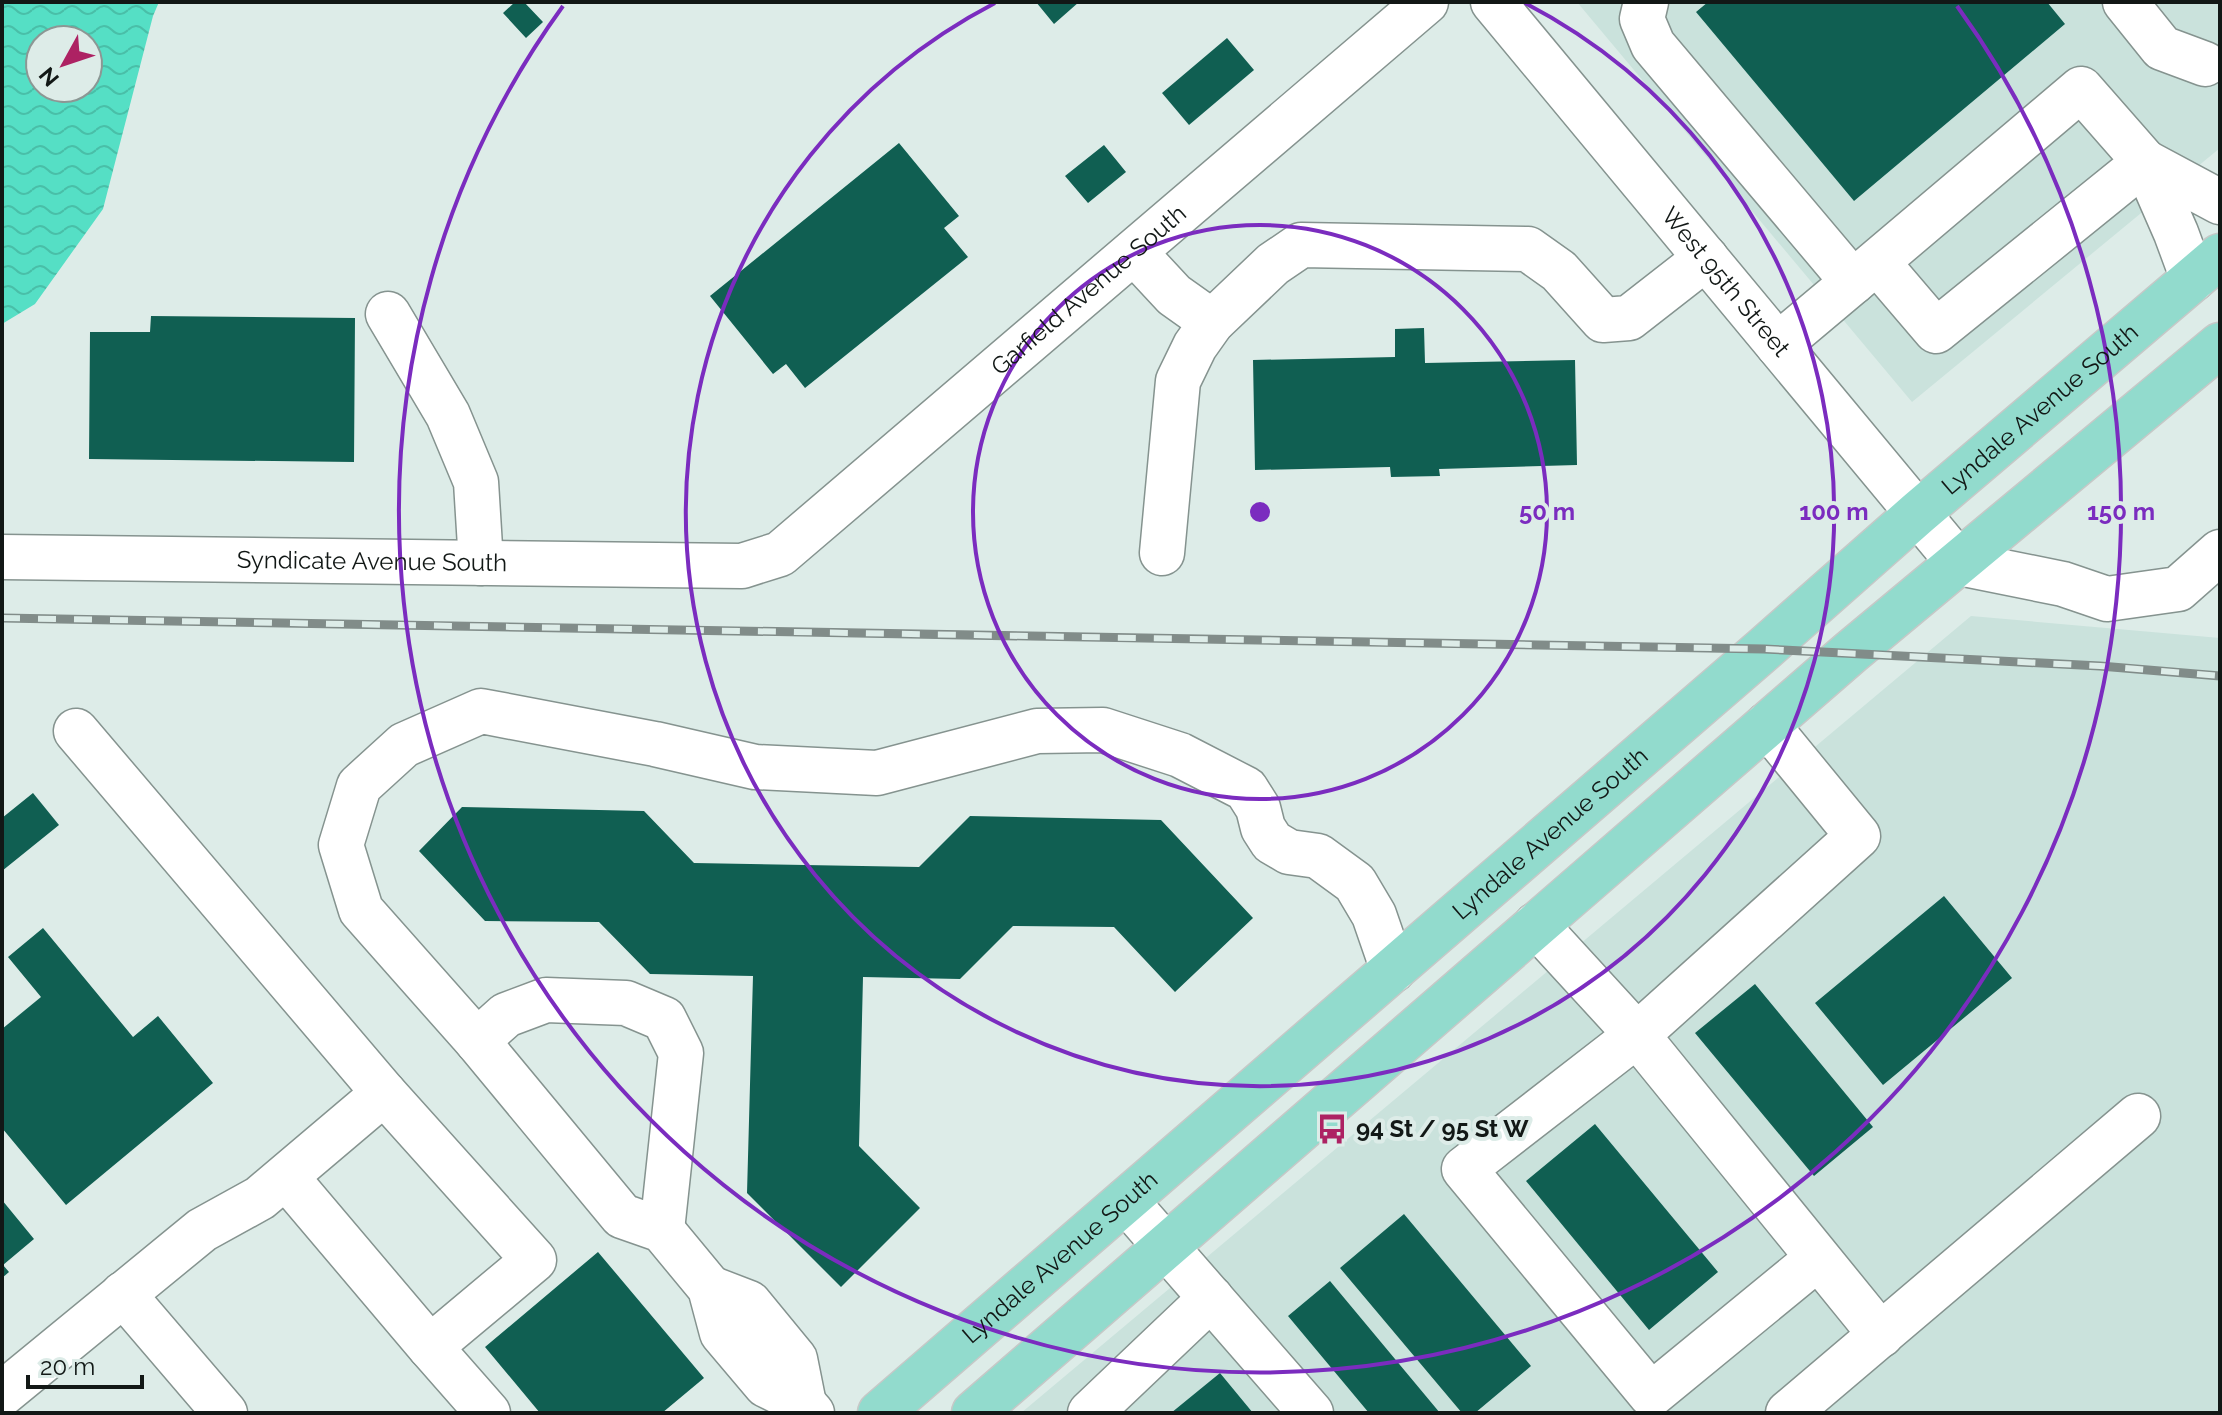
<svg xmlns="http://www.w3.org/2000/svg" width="2222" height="1415" font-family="Raleway,sans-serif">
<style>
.built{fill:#cae2dc}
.water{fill:url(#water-waves);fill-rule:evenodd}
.building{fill:#105f52}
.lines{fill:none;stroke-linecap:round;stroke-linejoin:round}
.minor-casing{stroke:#85938f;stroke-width:47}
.major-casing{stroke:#c6c8c7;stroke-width:47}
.minor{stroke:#fff;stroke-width:44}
.major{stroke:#92dbcd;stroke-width:44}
.rail-casing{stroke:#818c89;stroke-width:9}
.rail{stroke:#ddece8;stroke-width:6;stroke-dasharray:18;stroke-linecap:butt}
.ring{fill:none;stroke:#7b2cbf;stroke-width:4}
.labels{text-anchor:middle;stroke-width:8;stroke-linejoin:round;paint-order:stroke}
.street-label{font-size:24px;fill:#121816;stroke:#ddece8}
.poi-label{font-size:24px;font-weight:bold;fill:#121816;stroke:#ddece8;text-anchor:start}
.centre{fill:#7b2cbf;stroke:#ddece8;stroke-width:4}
.ring-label{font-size:24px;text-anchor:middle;font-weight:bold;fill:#7b2cbf;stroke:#ddece8;stroke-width:8;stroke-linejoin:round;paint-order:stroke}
</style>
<defs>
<pattern id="water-waves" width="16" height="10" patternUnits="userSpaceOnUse" patternTransform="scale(2)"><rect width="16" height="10" fill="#55dfc5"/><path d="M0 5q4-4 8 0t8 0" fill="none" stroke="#49bfa8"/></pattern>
</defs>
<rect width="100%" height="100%" fill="#ddece8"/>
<path class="built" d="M 1577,2 L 2220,2 L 2220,148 L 1912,402 Z
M 1971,616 L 2220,638 L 2220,1413 L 1021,1413 Z"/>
<path class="water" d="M 2,2 L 159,2 L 153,16 L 103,209 L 35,304 L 2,324 ZM 40,40 L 88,40 L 88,88 L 40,88 Z"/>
<path class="building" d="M 515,2 L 524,2 L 543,22 L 526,38 L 503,13 Z
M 1036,2 L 1079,2 L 1054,24 Z
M 1708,2 L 2047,2 L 2065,24 L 1854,201 L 1696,12 Z
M 1227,38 L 1254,70 L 1189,125 L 1162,93 Z
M 899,143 L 959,216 L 944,228 L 968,257 L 805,388 L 786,364 L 773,374 L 710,296 Z
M 1104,145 L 1126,172 L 1088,203 L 1065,176 Z
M 151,316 L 355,318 L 354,462 L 89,459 L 90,332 L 150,332 Z
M 1424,328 L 1425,363 L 1575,360 L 1577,465 L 1439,469 L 1440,476 L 1391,477 L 1390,467 L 1255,470 L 1253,360 L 1395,357 L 1395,329 Z
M 33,793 L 59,825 L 2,871 L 2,818 Z
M 462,807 L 644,811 L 694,863 L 919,867 L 970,816 L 1161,820 L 1253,918 L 1175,992 L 1114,927 L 1013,926 L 960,979 L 863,977 L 859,1146 L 920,1208 L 841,1287 L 747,1193 L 753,976 L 650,974 L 599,922 L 485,921 L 419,851 Z
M 1944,896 L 2012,978 L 1883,1085 L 1815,1003 Z
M 43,928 L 133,1037 L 158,1016 L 213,1083 L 66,1205 L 2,1128 L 2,1029 L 41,997 L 8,957 Z
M 1755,984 L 1873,1127 L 1814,1176 L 1695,1033 Z
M 1595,1124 L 1718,1272 L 1649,1330 L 1526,1181 Z
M 2,1200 L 34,1239 L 3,1265 L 9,1272 L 2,1278 Z
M 1404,1214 L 1531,1366 L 1475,1413 L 1462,1413 L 1340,1268 Z
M 598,1252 L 704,1378 L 662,1413 L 540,1413 L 485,1347 Z
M 1330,1281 L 1440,1413 L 1369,1413 L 1288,1316 Z
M 1220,1373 L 1253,1413 L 1171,1413 Z"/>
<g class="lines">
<g class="minor-casing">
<g id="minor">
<path id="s1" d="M 1493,2 L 1959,563 L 2063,584 L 2107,599 L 2178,589 L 2220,552"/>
<path d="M 1646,2 L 1642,19 L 1653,45 L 1853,282 L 1778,345"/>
<path d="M 2125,2 L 2162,48 L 2205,64"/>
<path d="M 1134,252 L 1174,295 L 1212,322"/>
<path d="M 2193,279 L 2176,233 L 2145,162 L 2220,202"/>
<path d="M 1853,282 L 2081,89 L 2145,162 L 1936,331 L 1877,262"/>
<path d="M 388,314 L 448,415 L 476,482 L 481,563"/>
<path d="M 1162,553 L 1178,381 L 1195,346 L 1212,322 L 1273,264 L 1301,245 L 1528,249 L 1559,271 L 1603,320 L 1629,318 L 1706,258"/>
<path id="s2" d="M 2,557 L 742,566 L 780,554 L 1426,2"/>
<path d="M 1536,925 L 1637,1035 L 1858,836 L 1767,725"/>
<path d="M 477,1041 L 506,1015 L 546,1000 L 626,1003 L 664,1019 L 681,1053 L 662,1230"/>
<path d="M 384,1093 L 534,1260 L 430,1347 L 488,1413"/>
<path d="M 286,1177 L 430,1347"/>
<path d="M 1126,1201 L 1311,1413"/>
<path d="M 1818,1258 L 1651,1395 L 1464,1169 L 1637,1035 L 1881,1335"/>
<path d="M 710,1288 L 749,1303 L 795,1359 L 804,1404"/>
<path d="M 123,1294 L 225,1413"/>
<path d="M 2,1394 L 202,1230 L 260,1198 L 384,1093 L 76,731"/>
<path d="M 812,1413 L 804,1404 L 766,1385 L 722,1333 L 710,1288 L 662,1230 L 622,1216 L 477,1041 L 361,910 L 341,845 L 359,786 L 404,745 L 481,711 L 655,744 L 755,767 L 877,773 L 1037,731 L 1103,730 L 1180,755 L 1246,789 L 1258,808 L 1263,828 L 1272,842 L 1289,852 L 1318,856 L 1355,883 L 1374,915 L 1393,970"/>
<path d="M 1090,1413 L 1211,1298"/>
<path d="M 1788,1413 L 2138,1116"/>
</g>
</g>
<g class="major-casing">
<g id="major">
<path id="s3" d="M 880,1413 L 1764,649 L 1918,513 L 2220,256"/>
<path d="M 974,1413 L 1851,652 L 2220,345"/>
</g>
</g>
<use href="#minor" class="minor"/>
<use href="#major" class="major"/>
<g class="rail-casing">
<path id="rail" d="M 2,618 L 1764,649 L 2100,666 L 2220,676"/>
</g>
<use href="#rail" class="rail"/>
</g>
<g class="ring">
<circle cx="1260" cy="512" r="287"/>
<path d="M1525 3A574 574 0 1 1 995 3"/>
<path d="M1957 6A861 861 0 1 1 563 6"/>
</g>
<defs>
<g id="bus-bare" transform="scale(2.4)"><path d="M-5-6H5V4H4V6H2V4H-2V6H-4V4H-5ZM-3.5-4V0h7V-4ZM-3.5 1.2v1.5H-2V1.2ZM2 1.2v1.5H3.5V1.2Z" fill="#ad2263" stroke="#ddece8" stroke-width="2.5" paint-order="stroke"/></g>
</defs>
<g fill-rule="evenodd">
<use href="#bus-bare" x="1332" y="1129"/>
</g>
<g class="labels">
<g class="street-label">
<text dy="8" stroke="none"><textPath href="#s1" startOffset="364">West 95th Street</textPath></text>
<text dy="8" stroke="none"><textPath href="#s2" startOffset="1186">Garfield Avenue South</textPath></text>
<text dy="8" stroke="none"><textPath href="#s3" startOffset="1534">Lyndale Avenue South</textPath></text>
<text dy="8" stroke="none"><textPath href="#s2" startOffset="370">Syndicate Avenue South</textPath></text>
<text dy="8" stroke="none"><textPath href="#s3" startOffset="886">Lyndale Avenue South</textPath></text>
<text dy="8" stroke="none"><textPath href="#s3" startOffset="238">Lyndale Avenue South</textPath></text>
</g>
<g class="poi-label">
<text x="1356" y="1137">94 St / 95 St W</text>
</g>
</g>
<circle cx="1260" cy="512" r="12" class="centre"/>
<g class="ring-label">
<text x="1547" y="520">50 m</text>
<text x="1834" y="520">100 m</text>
<text x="2121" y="520">150 m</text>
</g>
<rect width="2222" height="1415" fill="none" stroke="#121816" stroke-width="8"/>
<g transform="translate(64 64) rotate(230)"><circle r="38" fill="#ddece8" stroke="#8c9794" stroke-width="2"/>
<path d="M0-6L14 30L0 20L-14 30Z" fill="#ad2263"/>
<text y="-12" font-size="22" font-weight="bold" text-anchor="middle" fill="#121816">N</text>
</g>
<path d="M28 1375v12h114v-12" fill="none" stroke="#121816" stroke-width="4"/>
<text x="40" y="1375" font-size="24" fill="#121816" stroke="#ddece8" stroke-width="6" paint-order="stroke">20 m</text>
</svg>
